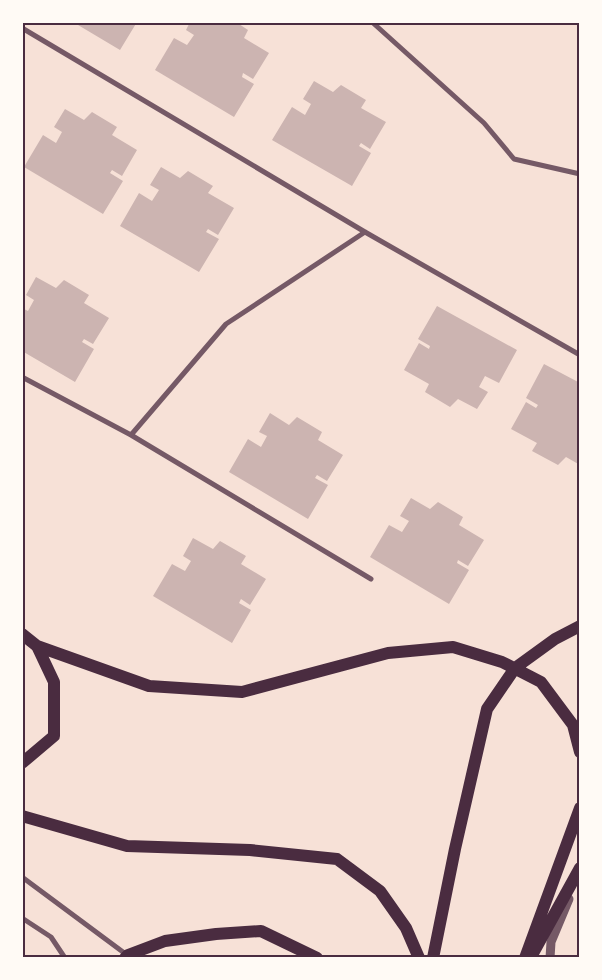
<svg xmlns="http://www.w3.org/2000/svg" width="602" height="980" font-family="'Playfair Display',serif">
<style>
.building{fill:#ccb4b1}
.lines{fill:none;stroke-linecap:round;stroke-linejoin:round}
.minor{stroke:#755966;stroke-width:5}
.tertiary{stroke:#755966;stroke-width:9}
.primary{stroke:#4a2c40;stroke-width:12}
.neatline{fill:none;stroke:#4a2c40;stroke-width:2}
</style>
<rect width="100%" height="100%" fill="#f7e1d7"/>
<path class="building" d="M 73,22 L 137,22 L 120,50 Z
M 190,22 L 236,22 L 248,30 L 244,38 L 269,53 L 253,79 L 243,73 L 242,77 L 254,84 L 234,117 L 155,70 L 174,38 L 187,45 L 194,35 L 186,30 Z
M 314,81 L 333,92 L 341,85 L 366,100 L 361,108 L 386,122 L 370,149 L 361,143 L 359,146 L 371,153 L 352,186 L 272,140 L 292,107 L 305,115 L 311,104 L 303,99 Z
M 65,109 L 84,120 L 92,112 L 117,127 L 112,135 L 137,150 L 122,176 L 112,170 L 110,173 L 123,181 L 103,214 L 24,167 L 43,135 L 56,143 L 62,132 L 54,127 Z
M 161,167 L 180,178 L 188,171 L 213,186 L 208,193 L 234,208 L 218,235 L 208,229 L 206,232 L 219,239 L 199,272 L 120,226 L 139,193 L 152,201 L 159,190 L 150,185 Z
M 36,277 L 56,288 L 64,280 L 89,295 L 84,303 L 109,318 L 93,344 L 84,339 L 82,342 L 94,349 L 75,382 L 22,351 L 22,308 L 28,311 L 34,300 L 26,295 Z
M 437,306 L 517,350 L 499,383 L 485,376 L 479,387 L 488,392 L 477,409 L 458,399 L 450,407 L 425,392 L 429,384 L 404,370 L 419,343 L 429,349 L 430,346 L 418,339 Z
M 544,364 L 580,383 L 580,465 L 566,457 L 558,465 L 532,451 L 537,443 L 511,429 L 526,402 L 536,408 L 538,405 L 526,398 Z
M 270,413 L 289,425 L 297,417 L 322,432 L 318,440 L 343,455 L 327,481 L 317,475 L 315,478 L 328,485 L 308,519 L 229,472 L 248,439 L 261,447 L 267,436 L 259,432 Z
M 411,498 L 430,509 L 438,502 L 463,517 L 459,525 L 484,540 L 468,566 L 458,560 L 457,563 L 469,570 L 449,604 L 370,557 L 389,525 L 402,532 L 409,521 L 400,516 Z
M 193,538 L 213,549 L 220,541 L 246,556 L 241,564 L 266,579 L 250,605 L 241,599 L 239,603 L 251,610 L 232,643 L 153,596 L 172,564 L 185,571 L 191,561 L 183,556 Z"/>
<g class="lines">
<path class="minor" d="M 372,22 L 484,123 L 514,159 L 580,174
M 22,28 L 365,232 L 580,355
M 22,377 L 131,435 L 371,579
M 131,435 L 226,324 L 365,232
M 22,877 L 127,955
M 22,918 L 51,937 L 65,958"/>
<path class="tertiary" d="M 550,958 L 551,942 L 569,899"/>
<path class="primary" d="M 22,634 L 37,646 L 149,686 L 242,692 L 388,653 L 453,647 L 502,662 L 541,682 L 573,725 L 580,752
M 22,763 L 54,736 L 54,682 L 37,646
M 22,816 L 127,846 L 250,850 L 337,859 L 380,891 L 406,928 L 419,958
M 532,955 L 580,868
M 125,958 L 128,955 L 165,941 L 216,934 L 261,931 L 317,958
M 433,958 L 455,849 L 487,709 L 515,668 L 555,639 L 580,626
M 525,958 L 580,808"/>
</g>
<rect width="602" height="980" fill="none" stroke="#fffaf5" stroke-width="48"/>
<rect x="24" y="24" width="554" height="932" class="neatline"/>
</svg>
